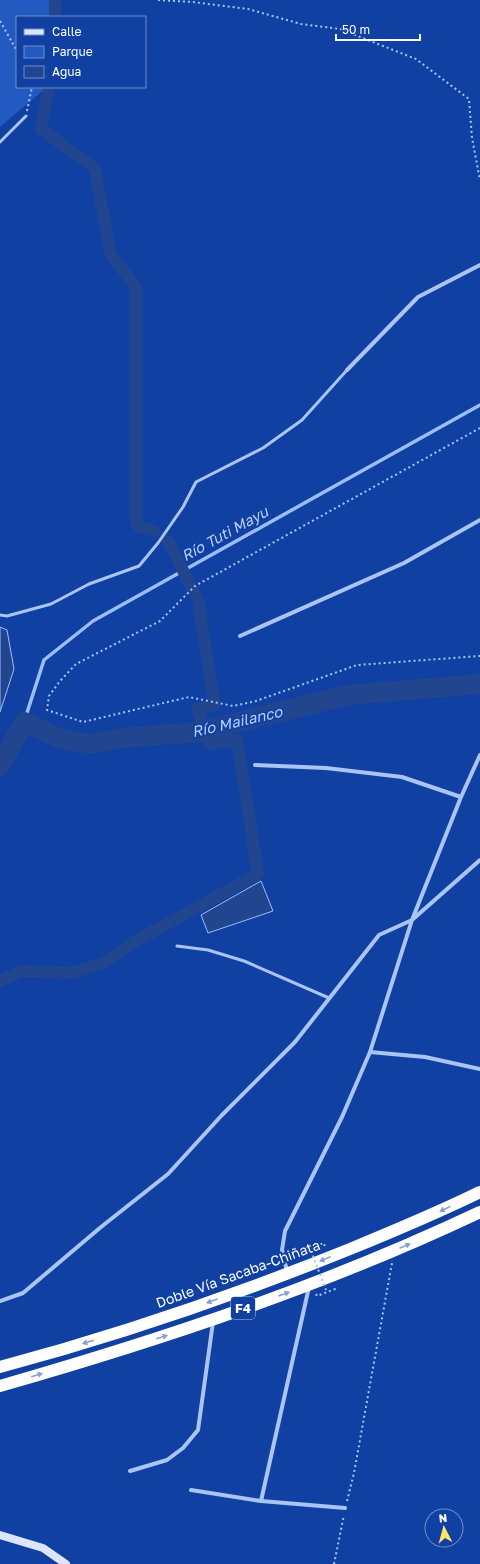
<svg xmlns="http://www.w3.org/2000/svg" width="480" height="1564" font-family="'Golos Text',sans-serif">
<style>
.green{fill:#235ac1}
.water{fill:#224590;stroke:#9cbdf9}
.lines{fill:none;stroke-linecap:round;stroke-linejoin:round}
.stream{stroke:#9cbdf9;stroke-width:3.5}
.canal{stroke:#224590;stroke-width:12}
.river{stroke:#224590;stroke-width:20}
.path{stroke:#aac4f6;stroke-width:2;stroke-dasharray:2 3;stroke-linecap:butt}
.lane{stroke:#aac4f6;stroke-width:3}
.street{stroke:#aac4f6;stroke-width:4}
.secondary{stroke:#dbe6fe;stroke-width:8}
.highway{stroke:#fff;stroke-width:12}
.path-bridge{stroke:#aac4f6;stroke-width:2;stroke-dasharray:2 3;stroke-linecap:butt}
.oneway{fill:#88a0d0}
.labels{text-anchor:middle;stroke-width:4;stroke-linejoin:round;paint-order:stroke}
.shield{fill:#1041a2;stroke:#b7c6e3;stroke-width:1}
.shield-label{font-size:13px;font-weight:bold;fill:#fff}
.street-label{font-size:14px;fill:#fff;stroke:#1041a2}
.water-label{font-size:15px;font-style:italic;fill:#b7cffc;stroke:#1041a2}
</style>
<rect width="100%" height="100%" fill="#1041a2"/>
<path class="green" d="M 0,0 L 55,0 L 55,17 L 17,17 L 17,87 L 47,87 L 0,127 Z"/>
<path class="water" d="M 0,627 L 7,630 L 14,669 L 0,712 Z
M 261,881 L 273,911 L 208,933 L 201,915 Z"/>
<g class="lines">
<path class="stream" d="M 24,722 L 44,660 L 93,621 L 480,405"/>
<path class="canal" d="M 55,17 L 55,0
M 49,87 L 41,129 L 95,168 L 110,253 L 136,287 L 136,523 L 140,527 L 155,531
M 0,981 L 21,971 L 71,973 L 104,963 L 132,943 L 258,874 L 237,740 L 209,744 L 197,709 L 215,705 L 198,600 L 168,541"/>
<path class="river" d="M 0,766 L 24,722 L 61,739 L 91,744 L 122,738 L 199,732 L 348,695 L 480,684"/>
<path class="path" d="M 158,0 L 193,2 L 248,9 L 301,24 L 340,29 L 416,59 L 469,99 L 472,138 L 480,180
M 0,21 L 17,51
M 27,111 L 32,87
M 480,428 L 195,586 L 160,621 L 76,664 L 60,681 L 49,696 L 47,710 L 83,722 L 189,697 L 233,706 L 256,701 L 357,665 L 480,656
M 308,1252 L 304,1253 L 303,1251 L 324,1243 L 325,1247
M 316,1294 L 317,1296 L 335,1289 L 334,1287
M 347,1501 L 354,1473 L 392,1263
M 334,1564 L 344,1515"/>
<path class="lane" d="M 0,142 L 26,116
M 0,615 L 7,616 L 51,604 L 89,584 L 139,566 L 158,543 L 183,507 L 196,482 L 263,448 L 302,420 L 347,370
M 177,946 L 208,950 L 244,961 L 329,998"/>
<path class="street" d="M 347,370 L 418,297 L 480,265
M 240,636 L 404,563 L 480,520
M 255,765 L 326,768 L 402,777 L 461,797
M 370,1052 L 425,1057 L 480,1069
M 287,1271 L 282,1250 L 285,1231 L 342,1117 L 370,1052 L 412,920 L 461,797 L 480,755
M 0,1301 L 23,1293 L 101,1227 L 168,1174 L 222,1115 L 295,1042 L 379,935 L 412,920 L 480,860
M 130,1471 L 167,1460 L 183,1448 L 198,1430 L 213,1322
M 191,1490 L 261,1501 L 345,1508
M 261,1501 L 309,1287"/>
<path class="secondary" d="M 0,1535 L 43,1548 L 66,1564"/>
<path class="highway" d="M 0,1367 C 119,1335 236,1295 350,1249 C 394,1231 437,1213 480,1192
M 0,1386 C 164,1339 326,1285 480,1212"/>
<path class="path-bridge" d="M 311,1251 L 326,1290"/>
</g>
<defs><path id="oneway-solid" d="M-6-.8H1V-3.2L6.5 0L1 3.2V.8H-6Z"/></defs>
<g class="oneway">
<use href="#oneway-solid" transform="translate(445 1209) rotate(154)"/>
<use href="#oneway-solid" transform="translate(405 1246) rotate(-23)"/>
<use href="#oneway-solid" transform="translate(325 1259) rotate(158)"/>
<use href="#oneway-solid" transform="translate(284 1294) rotate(-20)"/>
<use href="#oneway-solid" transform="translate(212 1301) rotate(160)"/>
<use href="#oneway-solid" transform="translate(162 1337) rotate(-18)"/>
<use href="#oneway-solid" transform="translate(88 1342) rotate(162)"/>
<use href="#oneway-solid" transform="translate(37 1375) rotate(-16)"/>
</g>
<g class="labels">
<rect class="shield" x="231" y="1297" width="24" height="22" rx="3"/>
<g class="shield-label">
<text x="243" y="1313">F4</text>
</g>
<g class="street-label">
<text transform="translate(238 1274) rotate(-20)" y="5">Doble Vía Sacaba-Chiñata</text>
</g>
<g class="water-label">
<text transform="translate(225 534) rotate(-29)" y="5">Río Tuti Mayu</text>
<text transform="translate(237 722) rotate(-13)" y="5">Río Mailanco</text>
</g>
</g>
<rect x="16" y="16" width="130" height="72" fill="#1041a2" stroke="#708dc7"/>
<rect x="24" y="29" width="20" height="6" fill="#dbe6fe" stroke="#708dc7"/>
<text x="52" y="36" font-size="12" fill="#ffffff">Calle</text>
<rect x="24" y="46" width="20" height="12" fill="#235ac1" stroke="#708dc7"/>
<text x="52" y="56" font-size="12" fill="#ffffff">Parque</text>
<rect x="24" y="66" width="20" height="12" fill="#224590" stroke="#708dc7"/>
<text x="52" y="76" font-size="12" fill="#ffffff">Agua</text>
<g transform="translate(444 1528) rotate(354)"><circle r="19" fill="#1041a2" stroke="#708dc7"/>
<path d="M0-3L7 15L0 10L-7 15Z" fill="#ffe46e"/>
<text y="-6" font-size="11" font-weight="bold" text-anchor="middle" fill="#ffffff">N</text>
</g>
<path d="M336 34v6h84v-6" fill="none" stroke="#ffffff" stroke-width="2"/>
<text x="342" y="34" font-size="12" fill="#ffffff" stroke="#1041a2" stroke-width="3" paint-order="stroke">50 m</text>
</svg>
